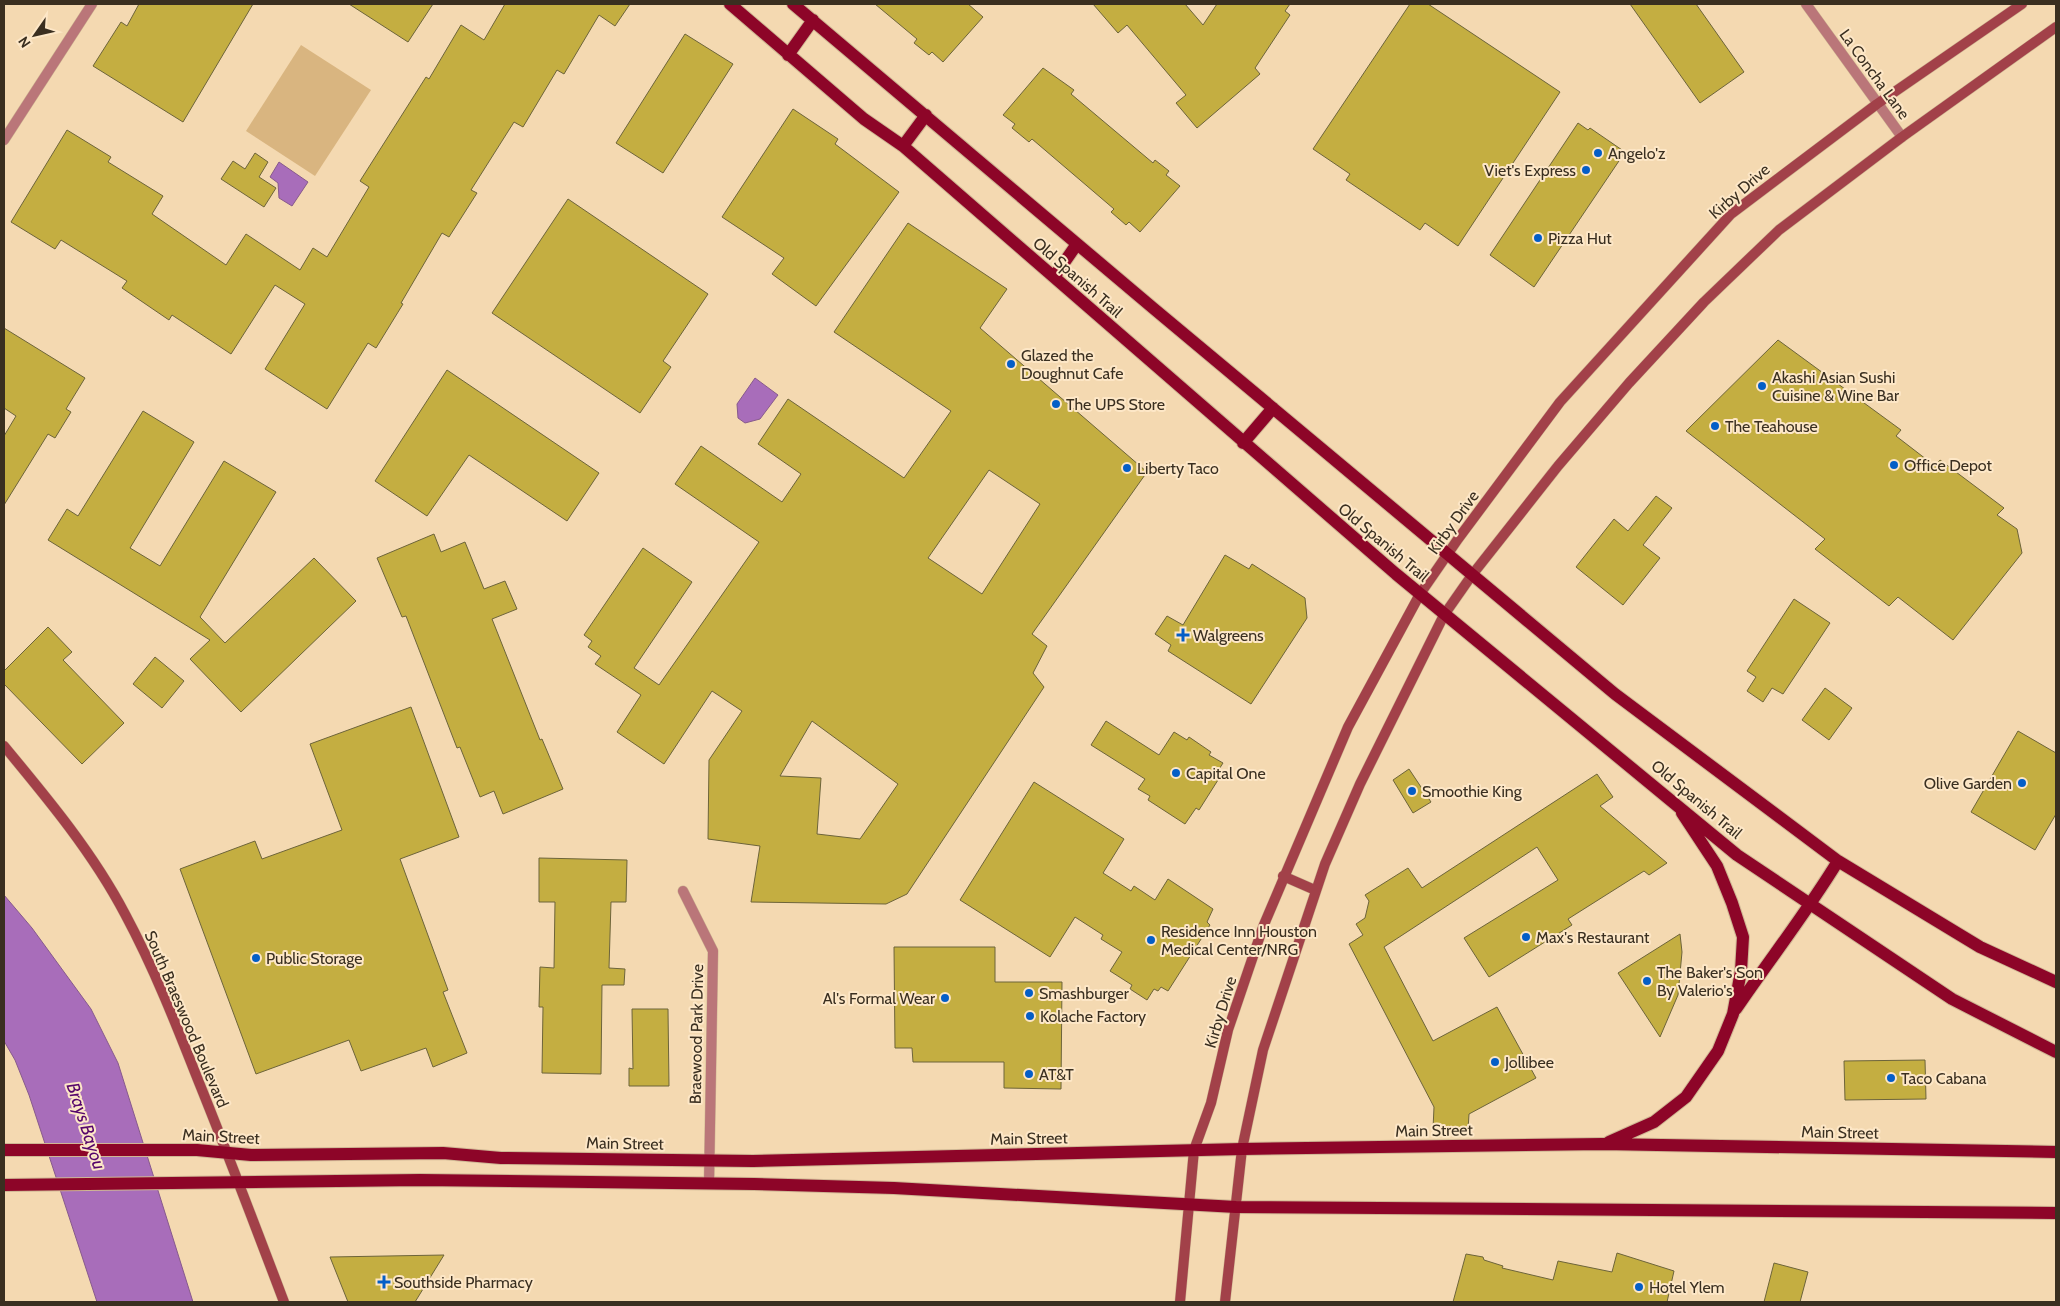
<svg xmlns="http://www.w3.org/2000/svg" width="2060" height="1306" font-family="Cabin,sans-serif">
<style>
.green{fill:#d9b580}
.water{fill:#a86dba;stroke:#875a8c}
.building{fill:#c4ae41;stroke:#6d643a;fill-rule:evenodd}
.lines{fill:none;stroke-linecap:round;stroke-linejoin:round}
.minor-casing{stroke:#cfb794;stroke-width:11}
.tertiary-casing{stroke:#cfb794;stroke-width:11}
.secondary-casing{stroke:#cfb794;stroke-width:11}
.primary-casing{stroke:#cfb794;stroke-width:14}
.minor{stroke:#ba7679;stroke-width:10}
.tertiary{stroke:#ba7679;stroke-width:10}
.secondary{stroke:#a24149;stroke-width:10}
.primary{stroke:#8d0528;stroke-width:12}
.poi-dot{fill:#045ec7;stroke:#fde7c7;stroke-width:2}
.labels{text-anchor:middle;stroke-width:4;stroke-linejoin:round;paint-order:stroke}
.street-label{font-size:16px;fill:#3a2f20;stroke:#fde7c7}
.poi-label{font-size:16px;fill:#3a2f20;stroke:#fde7c7;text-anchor:start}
.water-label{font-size:18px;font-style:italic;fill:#56056b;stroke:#fde7c7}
</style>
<rect width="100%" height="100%" fill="#f4d9b1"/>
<path class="green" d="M 301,45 L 371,90 L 315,176 L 246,131 Z"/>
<path class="water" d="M 279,162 L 308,182 L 292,206 L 279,198 L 278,183 L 270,177 Z
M 755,378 L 778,395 L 760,419 L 745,423 L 738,418 L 737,404 Z
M 4,895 L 32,928 L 91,1009 L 118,1063 L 193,1302 L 97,1302 L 29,1095 L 15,1060 L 4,1041 Z"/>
<path class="building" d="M 139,4 L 253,4 L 183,122 L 93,66 L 121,22 L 127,26 Z
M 349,4 L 433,4 L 408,42 Z
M 505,4 L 630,4 L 615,26 L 599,15 L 564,74 L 557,70 L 523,127 L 514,122 L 471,190 L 477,193 L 449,237 L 442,233 L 401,303 L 403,304 L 376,348 L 368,343 L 327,409 L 265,369 L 305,304 L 275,285 L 231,354 L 172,315 L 169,320 L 122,288 L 127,281 L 61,240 L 55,249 L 11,222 L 67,130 L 111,157 L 108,162 L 163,196 L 152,214 L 226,265 L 246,234 L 300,270 L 313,248 L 327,257 L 369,187 L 360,181 L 426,77 L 429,79 L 461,25 L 484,40 Z
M 875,4 L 968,4 L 983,17 L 943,62 L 932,52 L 929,55 L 914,43 L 917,39 Z
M 1093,4 L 1185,4 L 1203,25 L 1217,4 L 1290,4 L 1285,11 L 1290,15 L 1255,68 L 1260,74 L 1197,128 L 1176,103 L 1186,95 L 1127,25 L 1118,33 Z
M 1410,4 L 1428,4 L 1560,92 L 1458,246 L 1425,223 L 1420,230 L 1346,180 L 1350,174 L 1313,149 Z
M 1630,4 L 1696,4 L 1744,72 L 1700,103 Z
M 685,34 L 733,64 L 663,173 L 616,143 Z
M 1043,68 L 1074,90 L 1071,94 L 1153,163 L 1155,160 L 1169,171 L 1166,175 L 1180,186 L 1140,232 L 1129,222 L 1126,225 L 1111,212 L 1114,209 L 1032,139 L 1029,142 L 1012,128 L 1015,124 L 1003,115 Z
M 793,109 L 838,139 L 835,144 L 899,192 L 816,306 L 772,274 L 784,258 L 722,217 Z
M 1578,123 L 1588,130 L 1590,128 L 1625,152 L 1534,287 L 1490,255 Z
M 255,153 L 268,162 L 259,177 L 276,188 L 264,207 L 221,179 L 233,161 L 245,169 Z
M 568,199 L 708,294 L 663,361 L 671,367 L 640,413 L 492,313 Z
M 908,223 L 1007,289 L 980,328 L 1147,472 L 1032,634 L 1047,646 L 1033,673 L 1044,687 L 907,894 L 886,904 L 751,902 L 760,846 L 708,839 L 709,760 L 742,711 L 712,691 L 664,764 L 617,732 L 641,695 L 595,664 L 601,656 L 588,647 L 592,641 L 584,635 L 643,548 L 692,582 L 634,668 L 659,685 L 759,542 L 675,484 L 701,446 L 782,502 L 801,474 L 758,444 L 788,399 L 904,478 L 951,411 L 834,332 ZM 989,470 L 1040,504 L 982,594 L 928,558 ZM 812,721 L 898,784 L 860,839 L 817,834 L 821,778 L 780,776 Z
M 4,328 L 85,378 L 66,409 L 71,412 L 55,438 L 48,434 L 4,505 L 4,436 L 16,416 L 4,408 Z
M 1778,340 L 1901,430 L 1896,436 L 1935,466 L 1940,460 L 2004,508 L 1997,515 L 2017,529 L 2022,553 L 1953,640 L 1898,597 L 1889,606 L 1815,549 L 1825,539 L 1686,431 Z
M 447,370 L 599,473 L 567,521 L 469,455 L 427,516 L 375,481 Z
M 143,411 L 194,442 L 130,548 L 160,566 L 224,461 L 276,492 L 200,617 L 225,643 L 314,558 L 356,601 L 241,712 L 190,659 L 210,640 L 48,540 L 67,509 L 78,516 Z
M 1656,496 L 1672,508 L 1643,545 L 1660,558 L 1623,605 L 1576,567 L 1614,519 L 1628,531 Z
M 434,534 L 441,552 L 465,542 L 484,589 L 505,581 L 517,609 L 492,619 L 540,740 L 542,739 L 563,789 L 503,814 L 494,791 L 480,797 L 460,747 L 457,748 L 406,616 L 402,617 L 377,558 Z
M 1225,555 L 1249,569 L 1252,564 L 1305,598 L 1307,618 L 1251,704 L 1168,651 L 1171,645 L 1155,634 L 1167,616 L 1183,625 Z
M 1794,599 L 1830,623 L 1783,694 L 1772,688 L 1763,702 L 1747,691 L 1756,677 L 1747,671 Z
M 48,627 L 72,652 L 63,660 L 124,723 L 82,764 L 4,684 L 4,671 Z
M 155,657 L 184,681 L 162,708 L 133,684 Z
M 1825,688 L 1852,708 L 1829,740 L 1802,720 Z
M 411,707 L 459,837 L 400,859 L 448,990 L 443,992 L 467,1053 L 433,1067 L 426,1048 L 361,1071 L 349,1040 L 256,1074 L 180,869 L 255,841 L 262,859 L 342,830 L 310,744 Z
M 1106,721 L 1159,755 L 1174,732 L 1187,740 L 1189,737 L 1211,752 L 1209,755 L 1223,763 L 1214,777 L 1218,780 L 1199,810 L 1196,808 L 1185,824 L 1148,800 L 1150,796 L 1138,789 L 1145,779 L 1091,745 Z
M 2018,731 L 2056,753 L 2056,814 L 2035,850 L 1971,812 Z
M 1409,769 L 1431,802 L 1413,813 L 1393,780 Z
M 1597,774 L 1613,797 L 1600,806 L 1667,863 L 1649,875 L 1644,871 L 1568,919 L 1572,925 L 1489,977 L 1464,938 L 1558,880 L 1537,847 L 1384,947 L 1433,1041 L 1497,1007 L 1536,1078 L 1469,1114 L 1468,1130 L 1433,1129 L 1434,1107 L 1349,944 L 1363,935 L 1356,924 L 1365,918 L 1369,901 L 1365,895 L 1408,868 L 1422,888 Z
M 1034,782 L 1124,839 L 1103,873 L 1131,891 L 1134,886 L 1155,900 L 1168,879 L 1213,909 L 1207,922 L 1210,925 L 1168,991 L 1161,987 L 1158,991 L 1154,989 L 1147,1000 L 1130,989 L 1132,985 L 1110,971 L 1122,952 L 1101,939 L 1103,935 L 1075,917 L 1050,957 L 960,900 Z
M 539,858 L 627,860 L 626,902 L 611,902 L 609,968 L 625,969 L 624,985 L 602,985 L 601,1074 L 542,1073 L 543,1007 L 539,1007 L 540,967 L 554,968 L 555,902 L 539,902 Z
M 1680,934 L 1682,952 L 1678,995 L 1660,1037 L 1618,973 Z
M 894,947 L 995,947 L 995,982 L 1062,982 L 1061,1089 L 1004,1088 L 1004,1062 L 913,1062 L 912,1048 L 895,1048 Z
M 632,1009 L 668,1009 L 669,1086 L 629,1086 L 629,1068 L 633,1069 Z
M 1925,1060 L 1926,1099 L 1845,1100 L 1844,1061 Z
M 1617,1253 L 1674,1271 L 1667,1302 L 1453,1302 L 1466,1254 L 1483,1257 L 1484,1260 L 1503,1266 L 1502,1268 L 1553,1280 L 1558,1261 L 1612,1272 Z
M 444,1255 L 415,1302 L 348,1302 L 330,1257 Z
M 1774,1263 L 1808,1272 L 1800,1302 L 1764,1302 Z"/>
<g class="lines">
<g class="minor-casing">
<path id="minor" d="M 683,891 L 713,951 L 709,1184"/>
</g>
<g class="tertiary-casing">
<path id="tertiary" d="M 1806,4 L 1902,137
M 4,140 L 92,4"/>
</g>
<g class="secondary-casing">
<path id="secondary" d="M 4,746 C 48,799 93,853 125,914 C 154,968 176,1024 198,1080 C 228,1154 256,1228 284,1302
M 1283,876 L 1315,890
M 1180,1302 L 1194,1150 L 1211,1103 L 1228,1030 L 1263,927 L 1348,727 L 1420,594 L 1458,539 L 1560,402 L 1731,214 L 1877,104 L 2022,4
M 1225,1302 L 1242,1149 L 1263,1050 L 1325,864 L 1360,784 L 1444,615 L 1472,575 L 1558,466 L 1629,383 L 1704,302 L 1779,230 L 1902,137 L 2056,27"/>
</g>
<g class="primary-casing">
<path id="primary" d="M 730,4 L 864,119 L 903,146 L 1396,574 L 1737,855 L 1952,999 L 2056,1052
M 793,4 L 1153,308 L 1615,694 L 1838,861 L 1980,947 L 2056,982
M 788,55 L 813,20
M 903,146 L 926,115
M 1054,277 L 1077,244
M 1243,443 L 1273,408
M 1736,1009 C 1770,959 1807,912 1838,861
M 1609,1142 L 1654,1122 L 1686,1097 L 1718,1051 L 1733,1014 L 1741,971 L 1743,937 L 1732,903 L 1717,866 L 1682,813
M 4,1150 L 197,1150 L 251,1155 L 443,1153 L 501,1158 L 753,1161 L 1242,1149 L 1603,1144 L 2056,1152
M 4,1185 L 420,1180 L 754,1184 L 894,1188 L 1236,1207 L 2056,1213"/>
</g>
<use href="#minor" class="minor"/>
<use href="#tertiary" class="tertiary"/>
<use href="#secondary" class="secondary"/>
<use href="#primary" class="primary"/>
</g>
<g class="poi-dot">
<circle cx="1598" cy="153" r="5"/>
<circle cx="1586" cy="170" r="5"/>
<circle cx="1538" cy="238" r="5"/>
<circle cx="1011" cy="364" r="5"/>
<circle cx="1762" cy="386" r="5"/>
<circle cx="1056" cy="404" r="5"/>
<circle cx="1715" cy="426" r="5"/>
<circle cx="1894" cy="465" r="5"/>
<circle cx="1127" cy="468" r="5"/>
<path d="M1180.5 627.5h5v5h5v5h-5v5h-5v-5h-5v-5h5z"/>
<circle cx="1176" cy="773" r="5"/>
<circle cx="2022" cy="783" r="5"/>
<circle cx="1412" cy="791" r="5"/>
<circle cx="1526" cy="937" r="5"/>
<circle cx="1151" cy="940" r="5"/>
<circle cx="256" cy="958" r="5"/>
<circle cx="1647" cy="981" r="5"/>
<circle cx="1029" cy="993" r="5"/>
<circle cx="945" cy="998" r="5"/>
<circle cx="1030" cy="1016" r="5"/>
<circle cx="1495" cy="1062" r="5"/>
<circle cx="1029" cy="1074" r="5"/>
<circle cx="1891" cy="1078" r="5"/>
<path d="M381.5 1274.5h5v5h5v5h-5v5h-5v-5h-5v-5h5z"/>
<circle cx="1639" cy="1287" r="5"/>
</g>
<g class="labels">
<g class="street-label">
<text transform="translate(1875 74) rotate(54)" y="6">La Concha Lane</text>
<text transform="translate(1739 191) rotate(-41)" y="6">Kirby Drive</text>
<text transform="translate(1078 277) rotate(41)" y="6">Old Spanish Trail</text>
<text transform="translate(1453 522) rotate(-54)" y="6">Kirby Drive</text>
<text transform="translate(1384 542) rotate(40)" y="6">Old Spanish Trail</text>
<text transform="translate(1697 799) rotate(40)" y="6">Old Spanish Trail</text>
<text transform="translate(1220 1012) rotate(-73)" y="6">Kirby Drive</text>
<text transform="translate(187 1019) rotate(67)" y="6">South Braeswood Boulevard</text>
<text transform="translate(696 1034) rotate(-89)" y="6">Braewood Park Drive</text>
<text transform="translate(1434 1130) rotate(-1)" y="6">Main Street</text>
<text transform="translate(1840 1132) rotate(1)" y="6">Main Street</text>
<text transform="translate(221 1136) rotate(3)" y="6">Main Street</text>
<text transform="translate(1029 1138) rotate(-1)" y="6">Main Street</text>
<text transform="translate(625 1143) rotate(1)" y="6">Main Street</text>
</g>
<g class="poi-label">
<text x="1608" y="159">Angelo'z</text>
<text x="1576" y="176" text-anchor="end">Viet's Express</text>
<text x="1548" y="244">Pizza Hut</text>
<text x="1021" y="361">Glazed the<tspan x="1021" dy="18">Doughnut Cafe</tspan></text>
<text x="1772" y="383">Akashi Asian Sushi<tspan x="1772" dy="18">Cuisine &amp; Wine Bar</tspan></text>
<text x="1066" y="410">The UPS Store</text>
<text x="1725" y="432">The Teahouse</text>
<text x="1904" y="471">Office Depot</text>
<text x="1137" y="474">Liberty Taco</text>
<text x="1193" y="641">Walgreens</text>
<text x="1186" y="779">Capital One</text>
<text x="2012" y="789" text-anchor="end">Olive Garden</text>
<text x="1422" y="797">Smoothie King</text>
<text x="1161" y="937">Residence Inn Houston<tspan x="1161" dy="18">Medical Center/NRG</tspan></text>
<text x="1536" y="943">Max's Restaurant</text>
<text x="266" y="964">Public Storage</text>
<text x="1657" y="978">The Baker's Son<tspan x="1657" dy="18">By Valerio's</tspan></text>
<text x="1039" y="999">Smashburger</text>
<text x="935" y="1004" text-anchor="end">Al's Formal Wear</text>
<text x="1040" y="1022">Kolache Factory</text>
<text x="1505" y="1068">Jollibee</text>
<text x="1039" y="1080">AT&amp;T</text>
<text x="1901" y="1084">Taco Cabana</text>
<text x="394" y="1288">Southside Pharmacy</text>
<text x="1649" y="1293">Hotel Ylem</text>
</g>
<g class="water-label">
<text transform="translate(86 1126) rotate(72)" y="6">Brays Bayou</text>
</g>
</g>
<rect width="2060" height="1306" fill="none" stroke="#3a2f20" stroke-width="10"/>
<g transform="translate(35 35) rotate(236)" stroke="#fde7c7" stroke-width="4" paint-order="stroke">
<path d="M0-4L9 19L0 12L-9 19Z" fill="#3a2f20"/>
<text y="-8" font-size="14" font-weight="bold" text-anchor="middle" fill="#3a2f20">N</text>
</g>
</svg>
